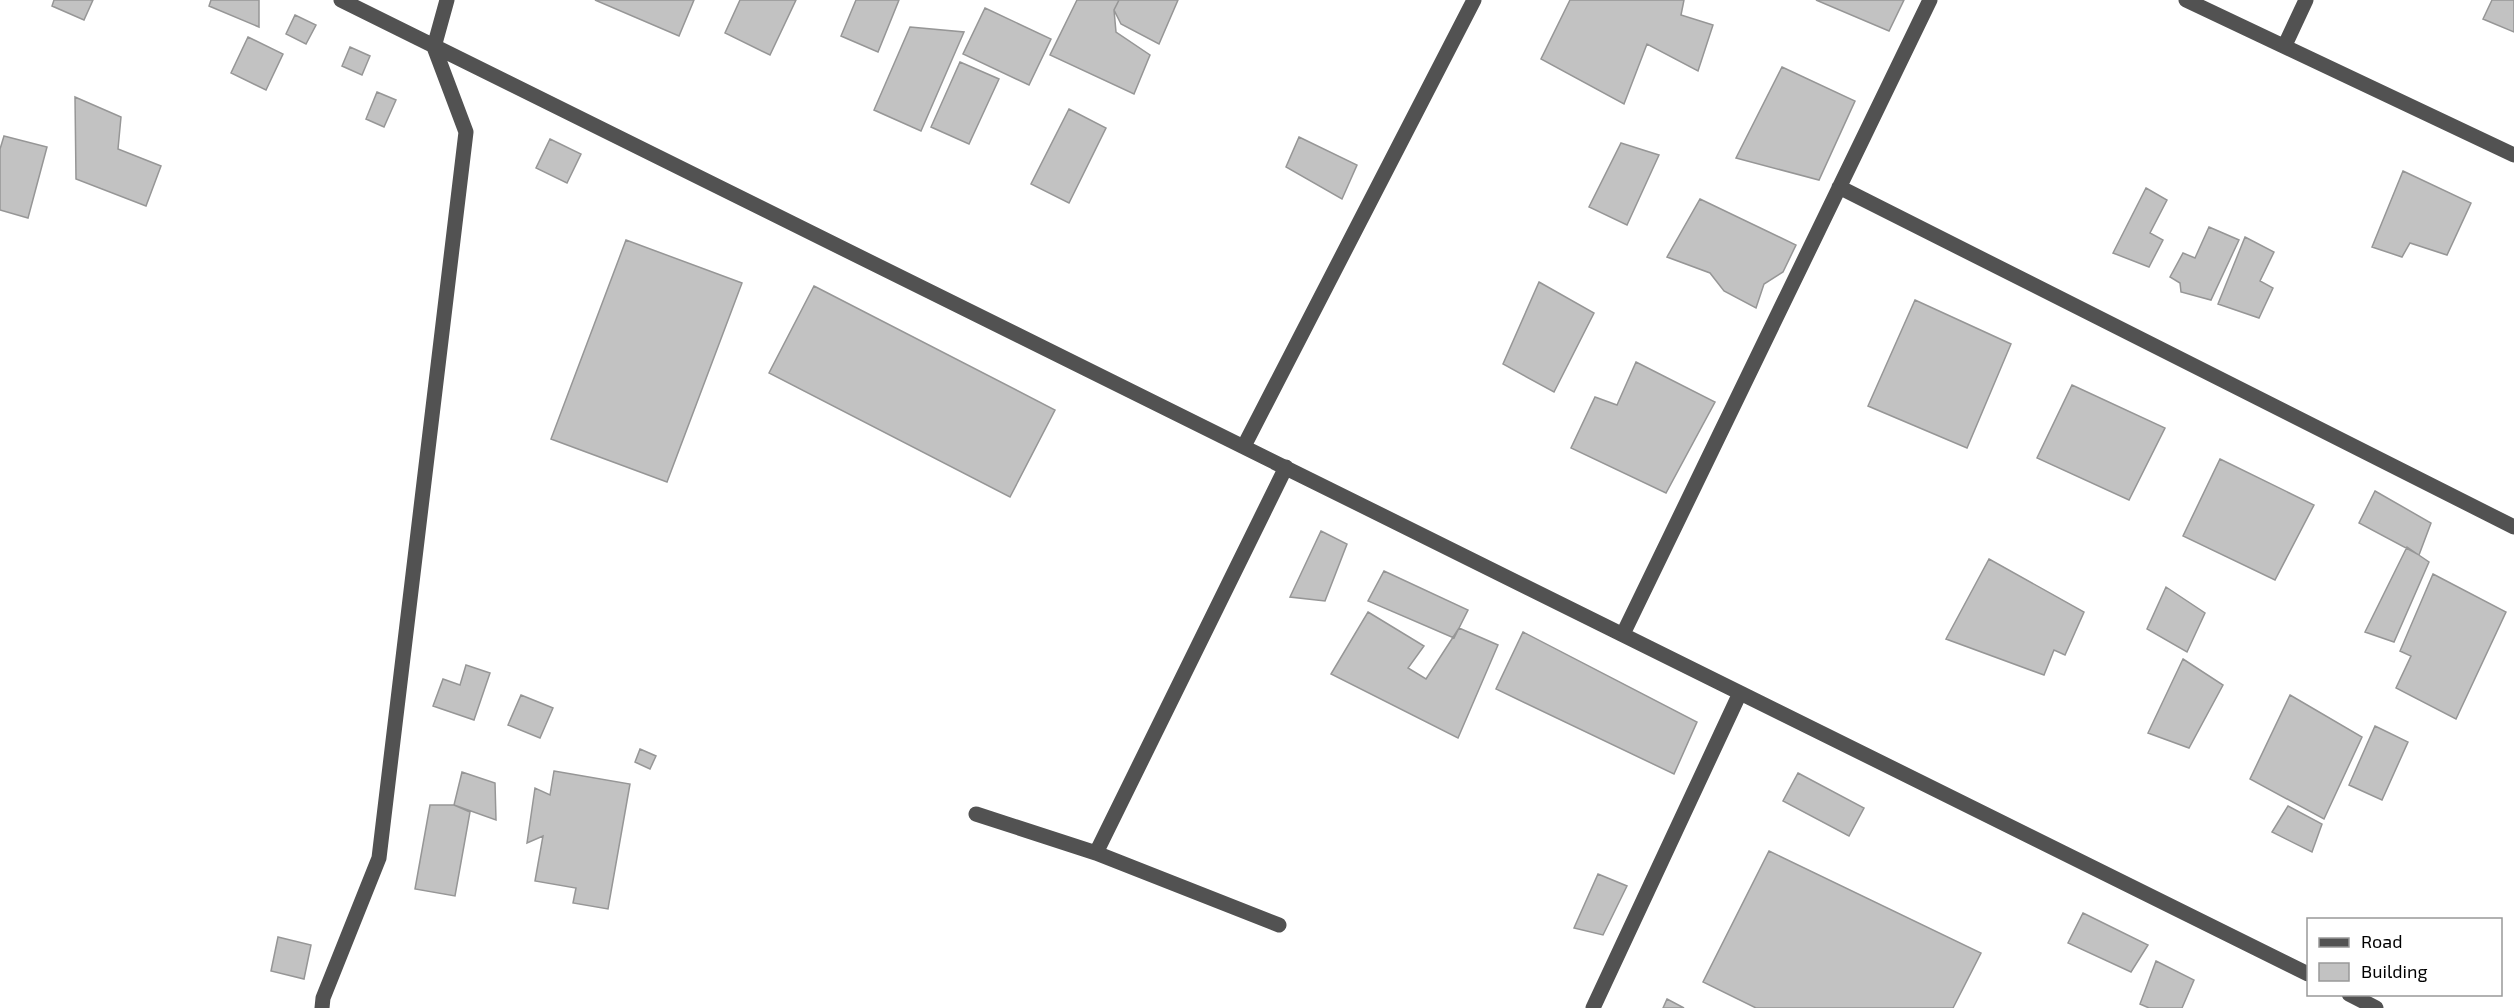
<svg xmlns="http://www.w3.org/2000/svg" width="2514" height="1008" font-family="'Exo 2',sans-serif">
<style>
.building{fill:#c2c2c2;stroke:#969696;stroke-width:1.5}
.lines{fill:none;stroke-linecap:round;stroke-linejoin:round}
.minor{stroke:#525252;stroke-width:15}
</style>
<rect width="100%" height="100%" fill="#fff"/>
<path class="building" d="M 54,0 L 93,0 L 84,20 L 52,6 Z
M 211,0 L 259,0 L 259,27 L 209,6 Z
M 595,0 L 694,0 L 679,36 Z
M 740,0 L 796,0 L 770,55 L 725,33 Z
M 856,0 L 899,0 L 878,52 L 841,36 Z
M 1077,0 L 1119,0 L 1114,10 L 1116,32 L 1150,55 L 1134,94 L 1050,55 Z
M 1119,0 L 1178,0 L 1159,44 L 1121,24 L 1114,10 Z
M 1570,0 L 1684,0 L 1681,15 L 1713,25 L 1698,71 L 1647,44 L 1624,104 L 1541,59 Z
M 1816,0 L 1904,0 L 1889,31 Z
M 2492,0 L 2514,0 L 2514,32 L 2483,19 Z
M 985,8 L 1051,39 L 1029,85 L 963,54 Z
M 295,15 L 316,25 L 306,44 L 286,34 Z
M 910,27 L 964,32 L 921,131 L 874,110 Z
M 248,37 L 283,54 L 266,90 L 231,73 Z
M 350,47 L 370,56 L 362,75 L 342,66 Z
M 960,62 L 999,79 L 969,144 L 931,127 Z
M 1782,67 L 1855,101 L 1819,180 L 1736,158 Z
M 377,92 L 396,100 L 384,127 L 366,119 Z
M 75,97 L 121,117 L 118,149 L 161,166 L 146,206 L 76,179 Z
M 1069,109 L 1106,128 L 1069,203 L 1031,184 Z
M 4,136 L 47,147 L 28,218 L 0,210 L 0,149 Z
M 1299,137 L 1357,165 L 1342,199 L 1286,167 Z
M 550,139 L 581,154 L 567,183 L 536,168 Z
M 1621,143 L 1659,155 L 1627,225 L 1589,207 Z
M 2403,171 L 2471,203 L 2447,255 L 2410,243 L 2402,257 L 2372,247 Z
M 2146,188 L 2167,200 L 2150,233 L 2163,240 L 2149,267 L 2113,253 Z
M 1700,199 L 1796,245 L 1783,272 L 1764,284 L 1756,308 L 1724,291 L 1710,273 L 1667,257 Z
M 2209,227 L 2239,240 L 2211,300 L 2181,292 L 2180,283 L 2170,277 L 2183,253 L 2195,258 Z
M 2245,237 L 2274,252 L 2260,281 L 2273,288 L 2259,318 L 2218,304 Z
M 626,240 L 742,283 L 667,482 L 551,439 Z
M 1539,282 L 1594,313 L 1554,392 L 1503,364 Z
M 814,286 L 1055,410 L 1010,497 L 769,373 Z
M 1915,300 L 2011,344 L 1967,448 L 1868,406 Z
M 1636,362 L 1715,402 L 1666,493 L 1571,448 L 1595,397 L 1617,405 Z
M 2072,385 L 2165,428 L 2129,500 L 2037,458 Z
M 2220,459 L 2314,505 L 2275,580 L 2183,536 Z
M 2375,491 L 2431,523 L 2419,555 L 2359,523 Z
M 1321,531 L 1347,544 L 1325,601 L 1290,597 Z
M 2407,547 L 2429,562 L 2394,642 L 2365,632 Z
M 1989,559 L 2084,612 L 2065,655 L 2054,650 L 2044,675 L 1946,639 Z
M 1384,571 L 1468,610 L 1454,638 L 1368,601 Z
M 2433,574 L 2506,612 L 2456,719 L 2396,688 L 2411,656 L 2400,651 Z
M 2166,587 L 2205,613 L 2187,652 L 2147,629 Z
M 1368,612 L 1424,646 L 1408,668 L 1426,679 L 1459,628 L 1498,645 L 1458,738 L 1331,674 Z
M 1523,632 L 1697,722 L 1674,774 L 1496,689 Z
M 2183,659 L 2223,685 L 2189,748 L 2148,733 Z
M 466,665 L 490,673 L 474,720 L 433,706 L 443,679 L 460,685 Z
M 521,695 L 553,708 L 540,738 L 508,725 Z
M 2290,695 L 2362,737 L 2324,819 L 2250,779 Z
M 2375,726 L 2408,742 L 2382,800 L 2349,785 Z
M 640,749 L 656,756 L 650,769 L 635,762 Z
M 554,771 L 630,784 L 608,909 L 573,903 L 576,888 L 535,881 L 543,836 L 527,843 L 535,788 L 550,795 Z
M 462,772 L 495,783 L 496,820 L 454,805 Z
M 1798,773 L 1864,808 L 1849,836 L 1783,801 Z
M 430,805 L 454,805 L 470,812 L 455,896 L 415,889 Z
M 2288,806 L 2322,824 L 2312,852 L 2272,832 Z
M 1769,851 L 1981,953 L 1953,1008 L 1756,1008 L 1703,982 Z
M 1598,874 L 1627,886 L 1603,935 L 1574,928 Z
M 2083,913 L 2148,945 L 2131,972 L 2068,943 Z
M 278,937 L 311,945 L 304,979 L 271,971 Z
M 2156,961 L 2194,980 L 2182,1008 L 2149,1008 L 2140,1004 Z
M 1667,999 L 1684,1008 L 1663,1008 Z"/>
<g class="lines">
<path class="minor" d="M 341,0 L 2308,974
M 2186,0 L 2514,155
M 2285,45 L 2306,0
M 1839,187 L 2514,527
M 1244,446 L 1474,0
M 1623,634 L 1930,0
M 976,814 L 1096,853 L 1279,925
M 1096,853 L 1286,467
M 2349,994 L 2376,1008
M 322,1008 L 323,998 L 379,858 L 466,132 L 434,47 L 447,0
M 1593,1008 L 1740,693"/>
</g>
<rect x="2307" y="918" width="195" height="78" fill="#ffffff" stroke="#999999" stroke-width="1.5"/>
<rect x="2319" y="938" width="30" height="9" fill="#525252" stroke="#999999" stroke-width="1.5"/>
<text x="2361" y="948" font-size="18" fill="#000000">Road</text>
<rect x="2319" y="963" width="30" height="18" fill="#c2c2c2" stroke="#999999" stroke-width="1.5"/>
<text x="2361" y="978" font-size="18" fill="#000000">Building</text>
</svg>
